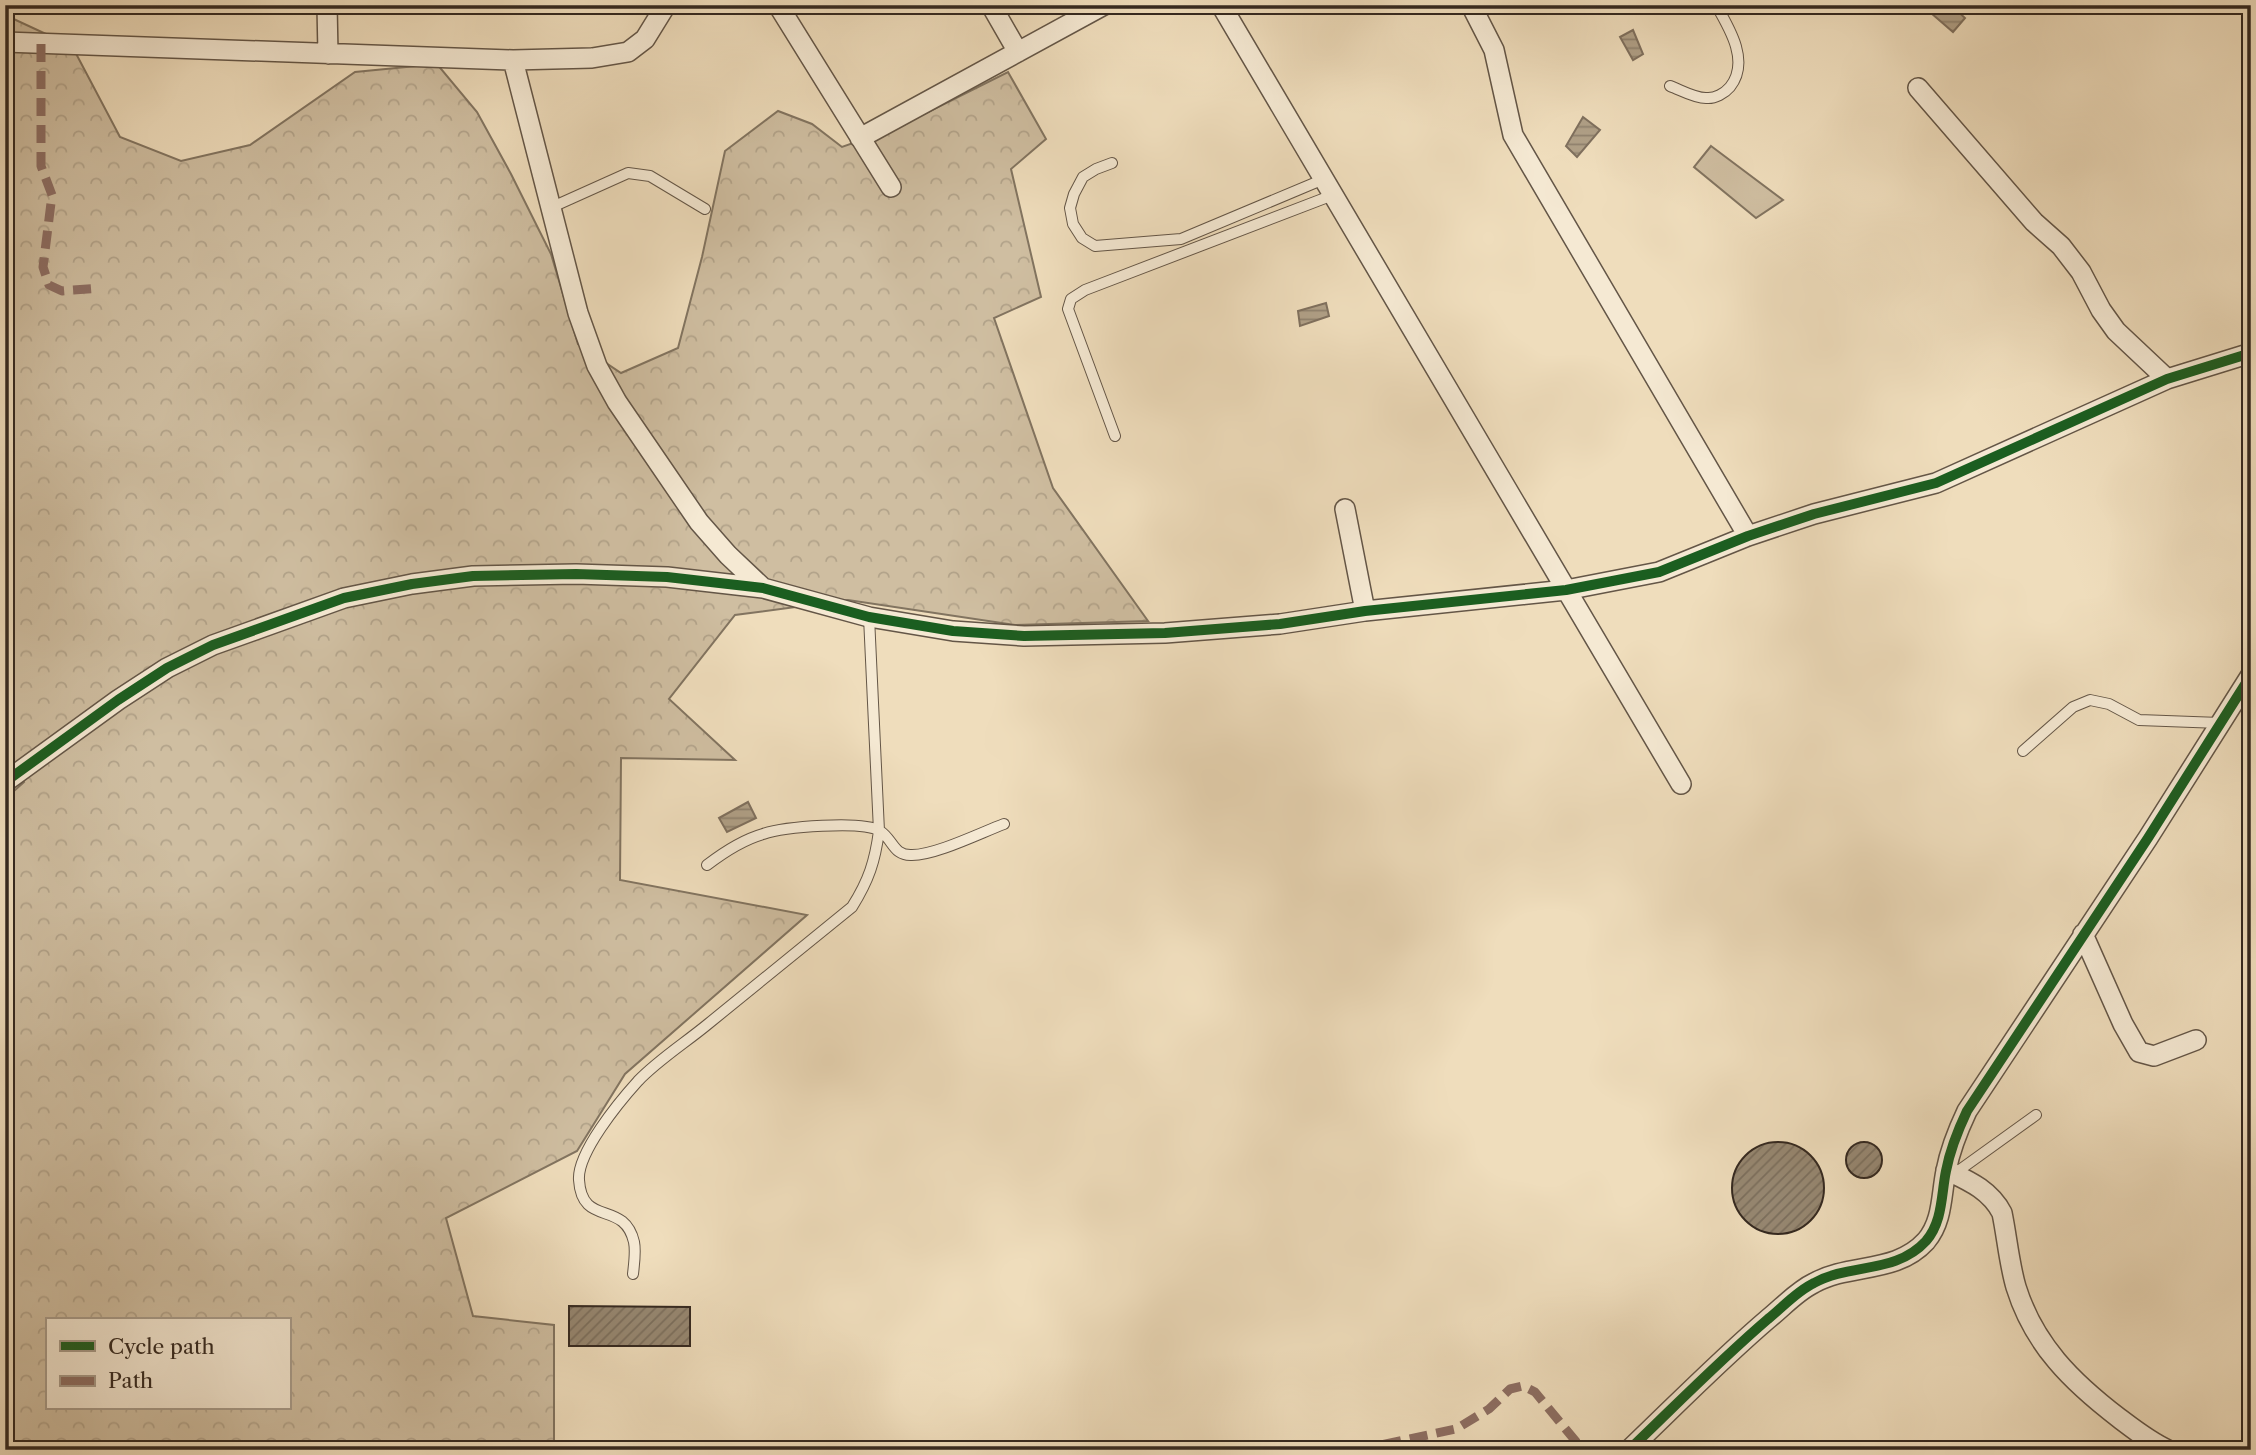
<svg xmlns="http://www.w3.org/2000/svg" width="2256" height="1455" font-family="'Libre Caslon Text',serif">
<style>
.forest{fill:url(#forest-crowns);stroke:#827460;stroke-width:2;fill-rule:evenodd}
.pitch{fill:#cfbea1;stroke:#827460;stroke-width:2}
.water{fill:url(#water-rules);stroke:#7f705e;stroke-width:2}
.building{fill:url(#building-hatch);stroke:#352920;stroke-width:2}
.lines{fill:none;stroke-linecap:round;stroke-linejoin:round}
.lane-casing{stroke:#645647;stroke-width:12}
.street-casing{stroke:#645647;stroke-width:22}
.lane{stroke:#f5e9d3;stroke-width:10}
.street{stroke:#f5e9d3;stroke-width:19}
.quiet{stroke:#8d6e63;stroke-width:9;stroke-dasharray:18 9;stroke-linecap:butt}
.cycleway-casing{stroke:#f5e9d3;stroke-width:15}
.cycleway{stroke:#1b5e20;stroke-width:10}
</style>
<defs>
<pattern id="forest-crowns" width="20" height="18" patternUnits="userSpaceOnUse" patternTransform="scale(1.75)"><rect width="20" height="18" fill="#cfbea1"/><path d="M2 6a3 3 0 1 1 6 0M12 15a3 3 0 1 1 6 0" fill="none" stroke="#b2a38a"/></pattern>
<pattern id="water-rules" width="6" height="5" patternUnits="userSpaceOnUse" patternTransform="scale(1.75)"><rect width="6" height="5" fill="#b0a087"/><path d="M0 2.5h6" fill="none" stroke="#90826e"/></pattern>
<pattern id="building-hatch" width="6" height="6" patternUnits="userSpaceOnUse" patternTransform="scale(1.75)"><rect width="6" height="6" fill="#968771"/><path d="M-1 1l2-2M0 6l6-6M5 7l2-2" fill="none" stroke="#7b6e5c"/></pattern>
</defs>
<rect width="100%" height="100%" fill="#efddbc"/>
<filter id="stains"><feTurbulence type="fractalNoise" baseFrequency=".00286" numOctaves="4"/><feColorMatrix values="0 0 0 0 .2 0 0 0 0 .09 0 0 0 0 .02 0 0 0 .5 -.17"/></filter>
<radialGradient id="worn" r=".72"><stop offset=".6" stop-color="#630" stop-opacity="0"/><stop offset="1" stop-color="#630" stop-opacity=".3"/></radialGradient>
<path class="forest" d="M 5,15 L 72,46 L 120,137 L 181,161 L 250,145 L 355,72 L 437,64 L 477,112 L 511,174 L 551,254 L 578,344 L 621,373 L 678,348 L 702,257 L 725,151 L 778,111 L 812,124 L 842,147 L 896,128 L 1008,72 L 1046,139 L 1011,169 L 1041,297 L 994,318 L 1053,488 L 1148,621 L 1015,625 L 848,600 L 735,615 L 669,699 L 735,760 L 621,758 L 620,880 L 807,915 L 625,1074 L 577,1151 L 446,1218 L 473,1316 L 554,1325 L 554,1450 L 5,1450 L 5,799 L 24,782 L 5,746 ZM 47,1320 L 289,1320 L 289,1408 L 47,1408 Z"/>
<path class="pitch" d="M 1711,146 L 1783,200 L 1756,218 L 1694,167 Z"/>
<path class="water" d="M 1926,5 L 1951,5 L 1965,18 L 1953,32 L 1924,7 Z
M 1633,30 L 1643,54 L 1633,60 L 1620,37 Z
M 1583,117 L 1600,130 L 1577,157 L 1566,146 Z
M 1326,303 L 1329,316 L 1300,326 L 1298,311 Z
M 748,802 L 756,818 L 727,832 L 719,818 Z"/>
<path class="building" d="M1732 1188a46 46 0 1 1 92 0a46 46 0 1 1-92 0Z
M1846 1160a18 18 0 1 1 36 0a18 18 0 1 1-36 0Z
M 569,1306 L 690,1307 L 690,1346 L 569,1346 Z"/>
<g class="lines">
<g class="lane-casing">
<path id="lane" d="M 1670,86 C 1681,90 1694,98 1706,98 C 1715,99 1725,93 1730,87 C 1750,62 1730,29 1716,5
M 1112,163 L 1096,169 L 1083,177 L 1074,194 L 1070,208 L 1073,224 L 1082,238 L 1095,246 L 1181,239 L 1324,179
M 550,208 L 628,173 L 650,176 L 705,209
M 1115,436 L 1068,309 L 1071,299 L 1085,290 L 1333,195
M 2023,751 L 2073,707 L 2090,700 L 2109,704 L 2139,720 L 2220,723
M 707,865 C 724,852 742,840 763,834 C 783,827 862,820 880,831 C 893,839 893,856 912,855 C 936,855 980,833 1004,824
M 1954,1174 L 2036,1115
M 633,1274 C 634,1264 636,1252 634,1242 C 624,1199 582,1228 579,1180 C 577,1153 619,1102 638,1081 C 658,1060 685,1043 708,1024 C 756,985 804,946 852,907 C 869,880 875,861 879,831 L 869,617"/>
</g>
<g class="street-casing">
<path id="street" d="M 327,5 L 328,54
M 778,5 L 891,187
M 991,5 L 1018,52
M 1221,5 L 1681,784
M 1471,5 L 1494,50 L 1513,135 L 1748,536
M 5,42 L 513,60 L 592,58 L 628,52 L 645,39 L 666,5
M 513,60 L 578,313 L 597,366 L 617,402 L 699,522 L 728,555 L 763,588
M 1918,88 L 2034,222 L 2061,246 L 2081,272 L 2101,310 L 2116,331 L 2167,379
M 860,138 L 1104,5
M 1345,509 L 1365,611
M 5,782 L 118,700 L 167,668 L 213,645 L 344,598 L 412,584 L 473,576 L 576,574 L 667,577 L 763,588 L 869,617 L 953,631 L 1024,636 L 1165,633 L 1280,624 L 1365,611 L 1566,590 L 1659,572 L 1748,536 L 1814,514 L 1936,483 L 2167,379 L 2251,353
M 2083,934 L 2123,1024 L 2139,1052 L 2154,1056 L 2196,1040
M 1946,1170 C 1969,1181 1990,1190 2002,1213 C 2007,1237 2009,1263 2016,1287 C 2034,1345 2072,1382 2119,1418 C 2135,1430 2150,1442 2168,1450
M 1629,1450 C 1675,1406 1720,1360 1768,1319 C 1783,1307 1797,1291 1814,1283 C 1850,1263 1896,1274 1926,1241 C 1943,1221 1941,1195 1946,1171 C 1950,1150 1958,1130 1967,1111 L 2148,838 L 2251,675"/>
</g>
<use href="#lane" class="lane"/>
<use href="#street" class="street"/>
<path class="quiet" d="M 41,44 L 41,166 L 52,195 L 43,267 L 49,285 L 62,291 L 99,288
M 1235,1450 C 1266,1441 1299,1445 1330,1450
M 1357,1450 L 1456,1429 L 1489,1409 L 1510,1389 L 1523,1386 L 1535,1392 L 1583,1450"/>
<g class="cycleway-casing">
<path id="cycleway" d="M 5,782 L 118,700 L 167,668 L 213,645 L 344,598 L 412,584 L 473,576 L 576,574 L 667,577 L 763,588 L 869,617 L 953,631 L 1024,636 L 1165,633 L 1280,624 L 1365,611 L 1566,590 L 1659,572 L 1748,536 L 1814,514 L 1936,483 L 2167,379 L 2251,353
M 1629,1450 C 1675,1406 1720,1360 1768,1319 C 1783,1307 1797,1291 1814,1283 C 1850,1263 1896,1274 1926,1241 C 1943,1221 1941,1195 1946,1171 C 1950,1150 1958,1130 1967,1111 L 2148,838 L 2251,675"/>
</g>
<use href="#cycleway" class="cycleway"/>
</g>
<rect width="2256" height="1455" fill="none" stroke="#efddbc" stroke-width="28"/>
<rect x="7" y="7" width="2242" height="1441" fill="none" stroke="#352920" stroke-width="3.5"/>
<rect x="14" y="14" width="2228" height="1427" fill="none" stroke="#352920" stroke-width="2"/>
<rect x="46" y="1318" width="245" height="91" fill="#f5e9d3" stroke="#a89c8b" stroke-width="2"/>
<rect x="60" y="1341" width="35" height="10" fill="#1b5e20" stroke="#a89c8b" stroke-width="2"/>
<text x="108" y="1354" font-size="21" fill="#352920">Cycle path</text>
<rect x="60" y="1376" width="35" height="10" fill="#8d6e63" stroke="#a89c8b" stroke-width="2"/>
<text x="108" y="1388" font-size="21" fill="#352920">Path</text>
<rect width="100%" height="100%" filter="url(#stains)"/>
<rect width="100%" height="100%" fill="url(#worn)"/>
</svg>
